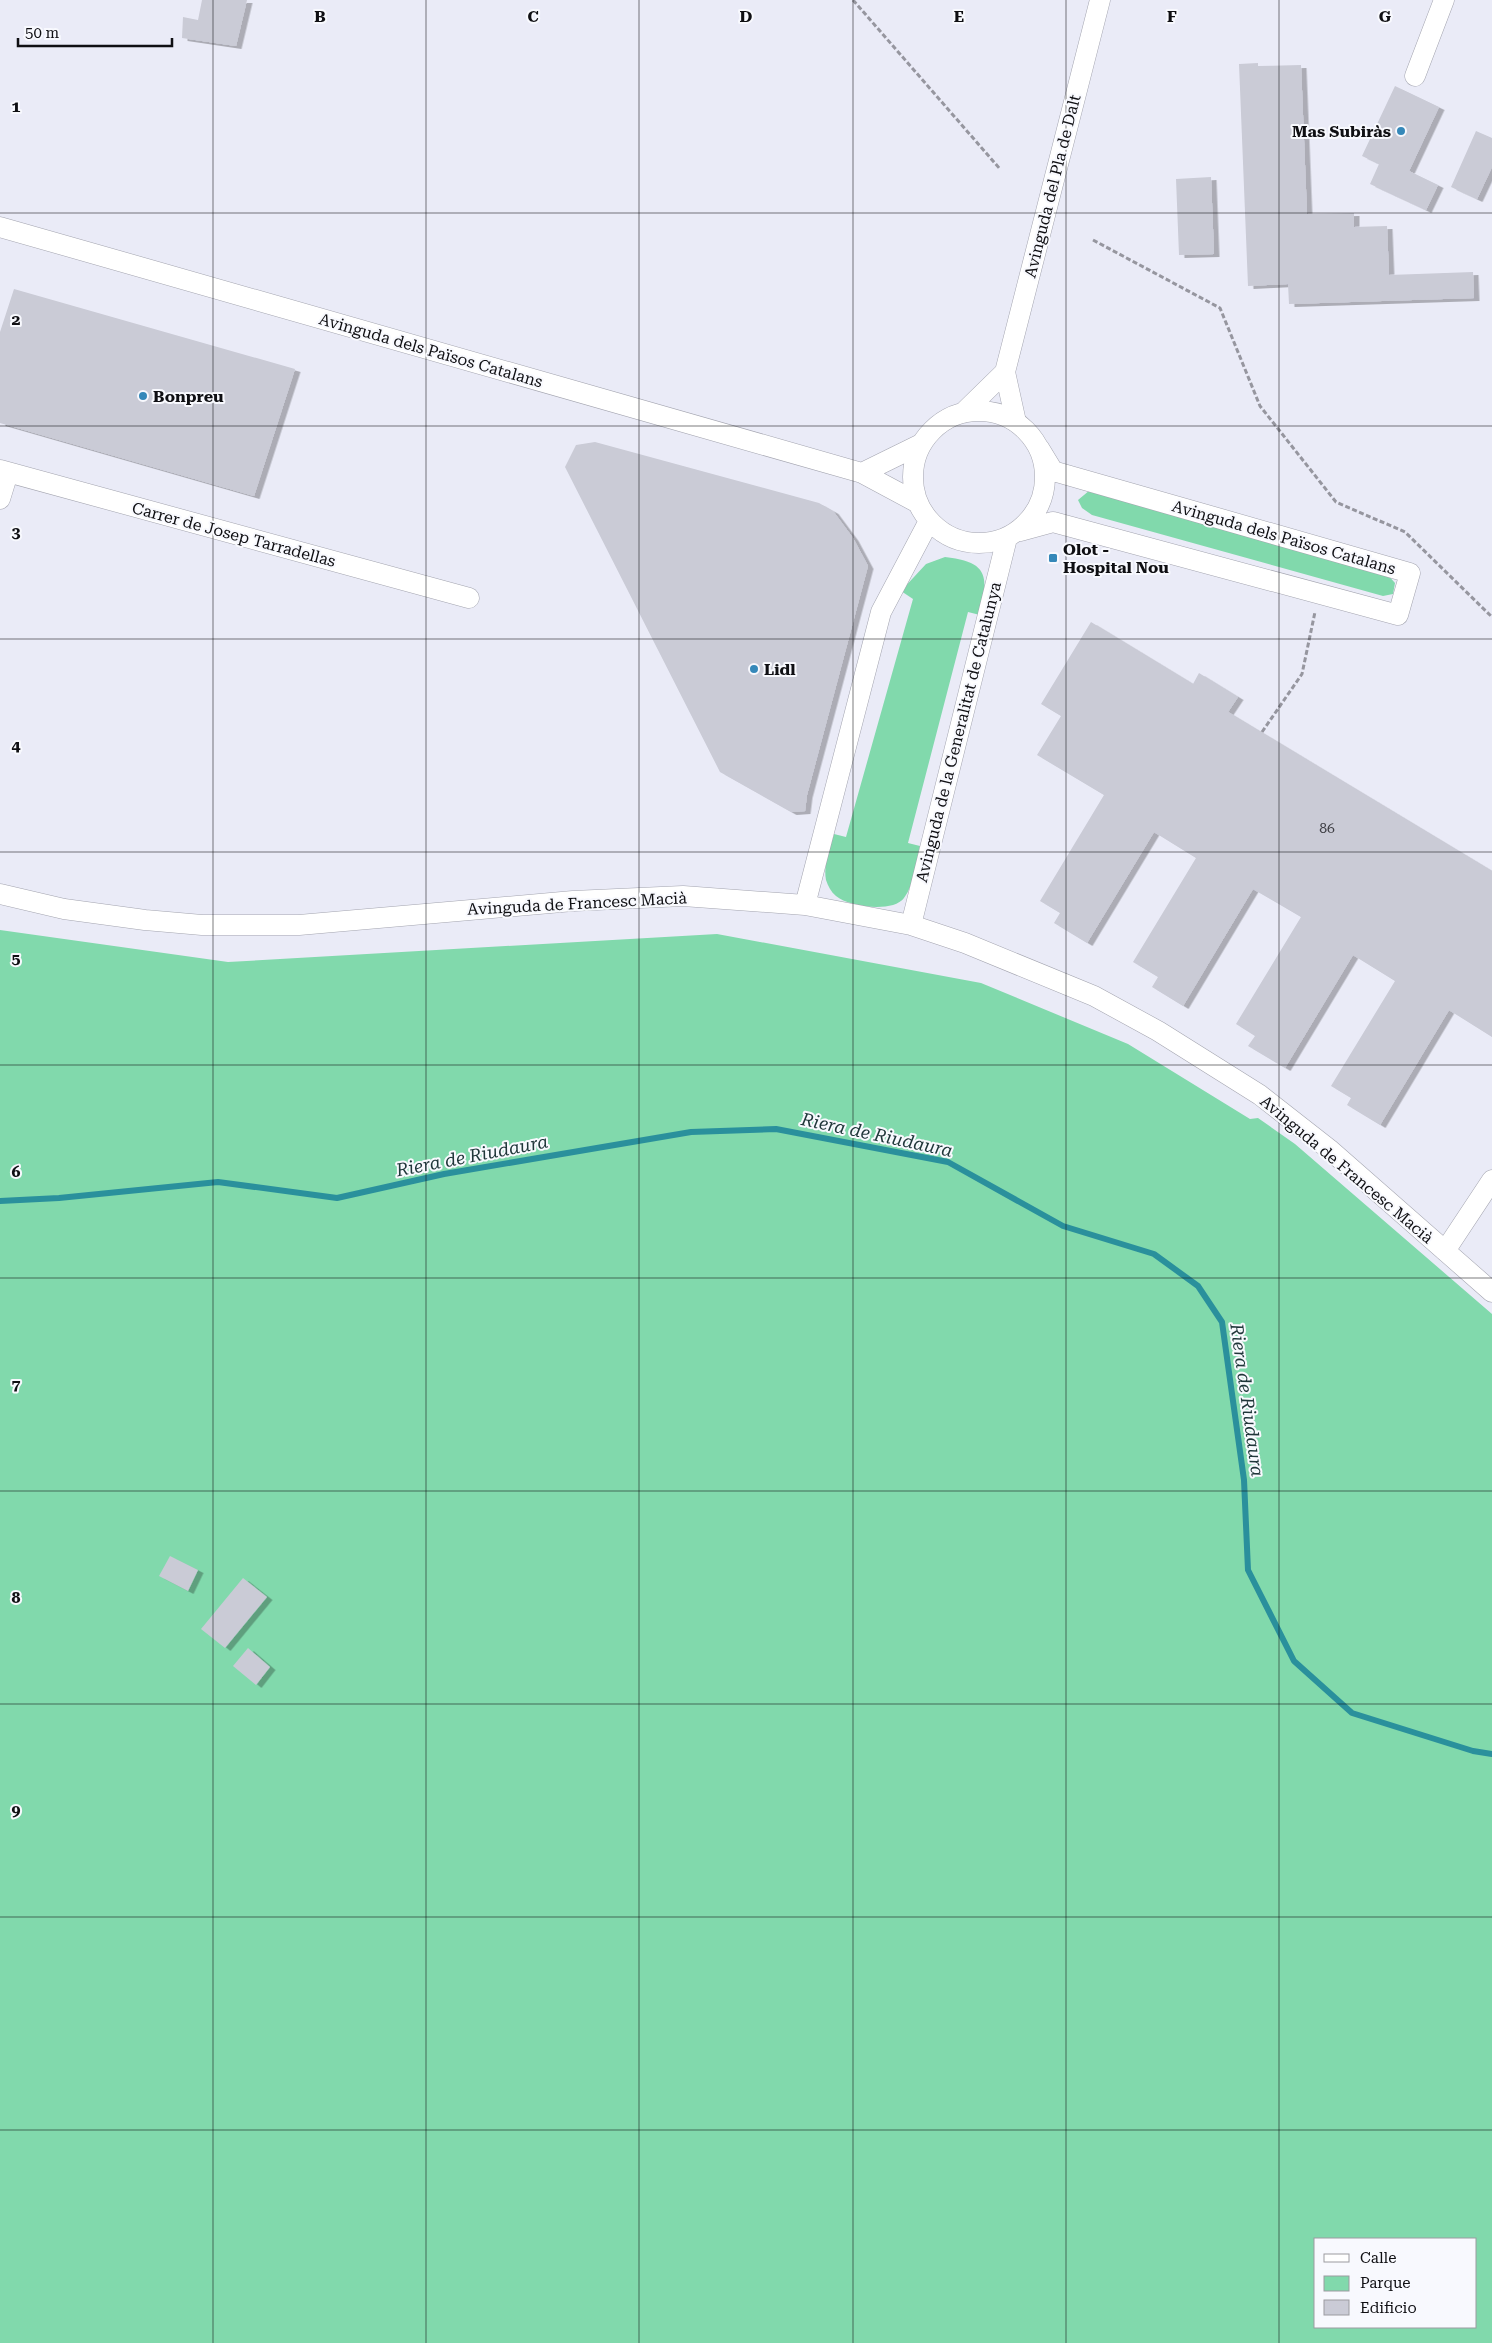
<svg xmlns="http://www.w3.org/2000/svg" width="1492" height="2343" font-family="'Roboto Serif',serif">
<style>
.green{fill:#81d9ac;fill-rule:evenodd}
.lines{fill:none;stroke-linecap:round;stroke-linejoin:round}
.stream{stroke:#2a909c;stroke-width:6}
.building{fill:#cacbd6;filter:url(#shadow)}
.minor-casing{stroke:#a3a4af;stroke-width:21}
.path{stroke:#96969f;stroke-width:3;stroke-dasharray:5 2.5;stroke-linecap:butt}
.minor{stroke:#fff;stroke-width:20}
.grid{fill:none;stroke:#0f0f13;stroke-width:1;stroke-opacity:0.55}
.poi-dot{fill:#3588b9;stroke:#f8f9fe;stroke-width:2}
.labels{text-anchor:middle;stroke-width:4;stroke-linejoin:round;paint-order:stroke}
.number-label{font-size:14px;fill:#3e3e44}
.poi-label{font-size:16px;font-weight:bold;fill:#0f0f13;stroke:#f8f9fe;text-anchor:start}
.street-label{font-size:16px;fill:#0f0f13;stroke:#f8f9fe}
.water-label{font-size:18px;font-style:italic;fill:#1f3639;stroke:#f8f9fe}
.grid-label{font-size:16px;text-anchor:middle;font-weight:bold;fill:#0f0f13;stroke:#f8f9fe;stroke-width:4;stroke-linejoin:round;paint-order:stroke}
</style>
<defs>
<filter id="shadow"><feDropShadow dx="5.5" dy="3" stdDeviation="0" flood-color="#0004"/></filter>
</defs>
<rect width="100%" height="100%" fill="#eaebf7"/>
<path class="green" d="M 1090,490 L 1387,574 L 1395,583 L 1393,594 L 1383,596 L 1092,515 L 1082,508 L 1078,500 Z
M 945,557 C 990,562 988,577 980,615 L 968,612 L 908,843 L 920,846 C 916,862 914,885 904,898 C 893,913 849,907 836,896 C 831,892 828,886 826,880 C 823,865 830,849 834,834 L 846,837 L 913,599 L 901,591 L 926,564 Z
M 0,930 L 228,962 L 717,934 L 981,983 L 1128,1044 L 1250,1119 L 1258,1118 L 1295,1144 L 1492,1314 L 1492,2343 L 0,2343 ZM 1316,2239 L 1476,2239 L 1476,2327 L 1316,2327 Z"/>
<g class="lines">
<path class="stream" d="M 0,1201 L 59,1198 L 218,1182 L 337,1198 L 444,1174 L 691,1132 L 776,1129 L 948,1162 L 1063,1226 L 1154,1254 L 1198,1286 L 1222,1322 L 1244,1480 L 1248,1570 L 1294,1661 L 1352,1713 L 1473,1751 L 1492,1754"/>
</g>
<path class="building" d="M 202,0 L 247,0 L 236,46 L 182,38 L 183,17 L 198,20 Z
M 1258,63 L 1258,66 L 1301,65 L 1307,214 L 1354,213 L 1354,227 L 1387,226 L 1389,275 L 1473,272 L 1474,298 L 1289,304 L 1288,284 L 1248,286 L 1239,64 Z
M 1395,86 L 1439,107 L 1409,171 L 1438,185 L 1426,210 L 1370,184 L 1379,164 L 1362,156 Z
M 1476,131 L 1492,138 L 1492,167 L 1477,199 L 1451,187 Z
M 1211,177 L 1214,254 L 1179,255 L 1176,179 Z
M 14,289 L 295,369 L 254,496 L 0,423 L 0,332 Z
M 595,442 L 819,503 L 833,511 L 853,538 L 868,566 L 807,795 L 805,811 L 791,812 L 720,772 L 565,467 L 576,445 Z
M 1091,622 L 1193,684 L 1199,673 L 1238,697 L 1228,712 L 1492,871 L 1492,1037 L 1449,1010 L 1380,1125 L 1347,1105 L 1351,1098 L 1331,1086 L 1395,981 L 1353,955 L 1285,1068 L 1248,1046 L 1255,1036 L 1236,1024 L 1301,917 L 1253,889 L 1183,1006 L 1152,987 L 1158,977 L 1133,962 L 1196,858 L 1154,832 L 1087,943 L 1054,923 L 1060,913 L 1040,901 L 1104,795 L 1037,755 L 1061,716 L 1041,704 Z
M 170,1556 L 198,1570 L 188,1591 L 159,1576 Z
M 243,1578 L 267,1597 L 225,1648 L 201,1629 Z
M 248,1648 L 270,1667 L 256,1685 L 233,1666 Z"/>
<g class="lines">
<g class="minor-casing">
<path id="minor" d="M 1415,76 L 1444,0
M 0,227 L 862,473 L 918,503
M913 477a66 66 0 1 1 132 0a66 66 0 1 1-132 0Z
M 963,413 L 1005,372
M 1016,422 L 1005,372 L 1100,0
M 0,470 L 469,598
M 862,473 L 921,444
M 0,499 L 8,473
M 1020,531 L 1053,522 L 1398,615 L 1410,573 L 1053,471 L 1039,448
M 0,894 L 64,909 L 145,920 L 202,925 L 299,925 L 573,901 L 683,896 L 805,905 L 911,925 L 965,943 L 1094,996 L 1158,1031 L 1260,1095 L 1329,1149 L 1492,1292
M 805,905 L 881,612 L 929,521
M 911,925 L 1007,538
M 1445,1251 L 1492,1180"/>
</g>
<path class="path" d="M 853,0 L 1000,169
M 1093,240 L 1220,308 L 1260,406 L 1336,502 L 1405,532 L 1492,617
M 1262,732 L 1302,674 L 1315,612"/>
<use href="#minor" class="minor"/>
</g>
<path class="grid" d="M 213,0 L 213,2343M 426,0 L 426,2343M 639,0 L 639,2343M 853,0 L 853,2343M 1066,0 L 1066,2343M 1279,0 L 1279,2343M 0,213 L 1492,213M 0,426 L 1492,426M 0,639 L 1492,639M 0,852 L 1492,852M 0,1065 L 1492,1065M 0,1278 L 1492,1278M 0,1491 L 1492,1491M 0,1704 L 1492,1704M 0,1917 L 1492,1917M 0,2130 L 1492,2130"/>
<g class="poi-dot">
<circle cx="1401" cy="131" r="5"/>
<circle cx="143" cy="396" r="5"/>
<rect x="1048" y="553" width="10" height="10" rx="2.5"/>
<circle cx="754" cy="669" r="5"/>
</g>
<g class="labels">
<g class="number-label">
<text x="1327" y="833">86</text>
</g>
<g class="poi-label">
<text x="1391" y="137" text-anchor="end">Mas Subiràs</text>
<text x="153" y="402">Bonpreu</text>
<text x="1063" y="555">Olot -<tspan x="1063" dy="18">Hospital Nou</tspan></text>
<text x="764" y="675">Lidl</text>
</g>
<g class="street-label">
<text transform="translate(1052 186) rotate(-76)" y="6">Avinguda del Pla de Dalt</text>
<text transform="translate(431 350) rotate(16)" y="6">Avinguda dels Països Catalans</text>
<text transform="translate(234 534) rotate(15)" y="6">Carrer de Josep Tarradellas</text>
<text transform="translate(1284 537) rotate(16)" y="6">Avinguda dels Països Catalans</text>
<text transform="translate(958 732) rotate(-76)" y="6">Avinguda de la Generalitat de Catalunya</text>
<text transform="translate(577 903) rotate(-3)" y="6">Avinguda de Francesc Macià</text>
<text transform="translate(1347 1169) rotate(40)" y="6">Avinguda de Francesc Macià</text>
</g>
<g class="water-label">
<text transform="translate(877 1135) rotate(12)" y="6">Riera de Riudaura</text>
<text transform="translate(472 1156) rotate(-11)" y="6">Riera de Riudaura</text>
<text transform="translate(1247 1400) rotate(82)" y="6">Riera de Riudaura</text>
</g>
</g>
<g class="grid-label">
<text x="320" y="22">B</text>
<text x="533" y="22">C</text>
<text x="746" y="22">D</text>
<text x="959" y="22">E</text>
<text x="1172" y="22">F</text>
<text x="1385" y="22">G</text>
<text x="16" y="112">1</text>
<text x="16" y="325">2</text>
<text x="16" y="538">3</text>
<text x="16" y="751">4</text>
<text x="16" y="964">5</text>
<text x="16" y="1177">6</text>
<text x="16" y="1390">7</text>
<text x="16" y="1603">8</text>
<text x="16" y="1816">9</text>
</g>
<rect x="1314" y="2238" width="162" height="90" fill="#f8f9fe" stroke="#9b9ba0"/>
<rect x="1324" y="2254" width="25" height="8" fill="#ffffff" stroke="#9b9ba0"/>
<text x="1360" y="2263" font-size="15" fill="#0f0f13">Calle</text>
<rect x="1324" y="2276" width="25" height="15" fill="#81d9ac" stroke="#9b9ba0"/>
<text x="1360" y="2288" font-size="15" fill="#0f0f13">Parque</text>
<rect x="1324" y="2300" width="25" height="15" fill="#cacbd6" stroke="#9b9ba0"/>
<text x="1360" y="2313" font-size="15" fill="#0f0f13">Edificio</text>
<path d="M18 38v8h154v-8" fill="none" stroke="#0f0f13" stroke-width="2.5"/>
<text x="25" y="38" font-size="15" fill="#0f0f13" stroke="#f8f9fe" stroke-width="4" paint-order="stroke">50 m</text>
</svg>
